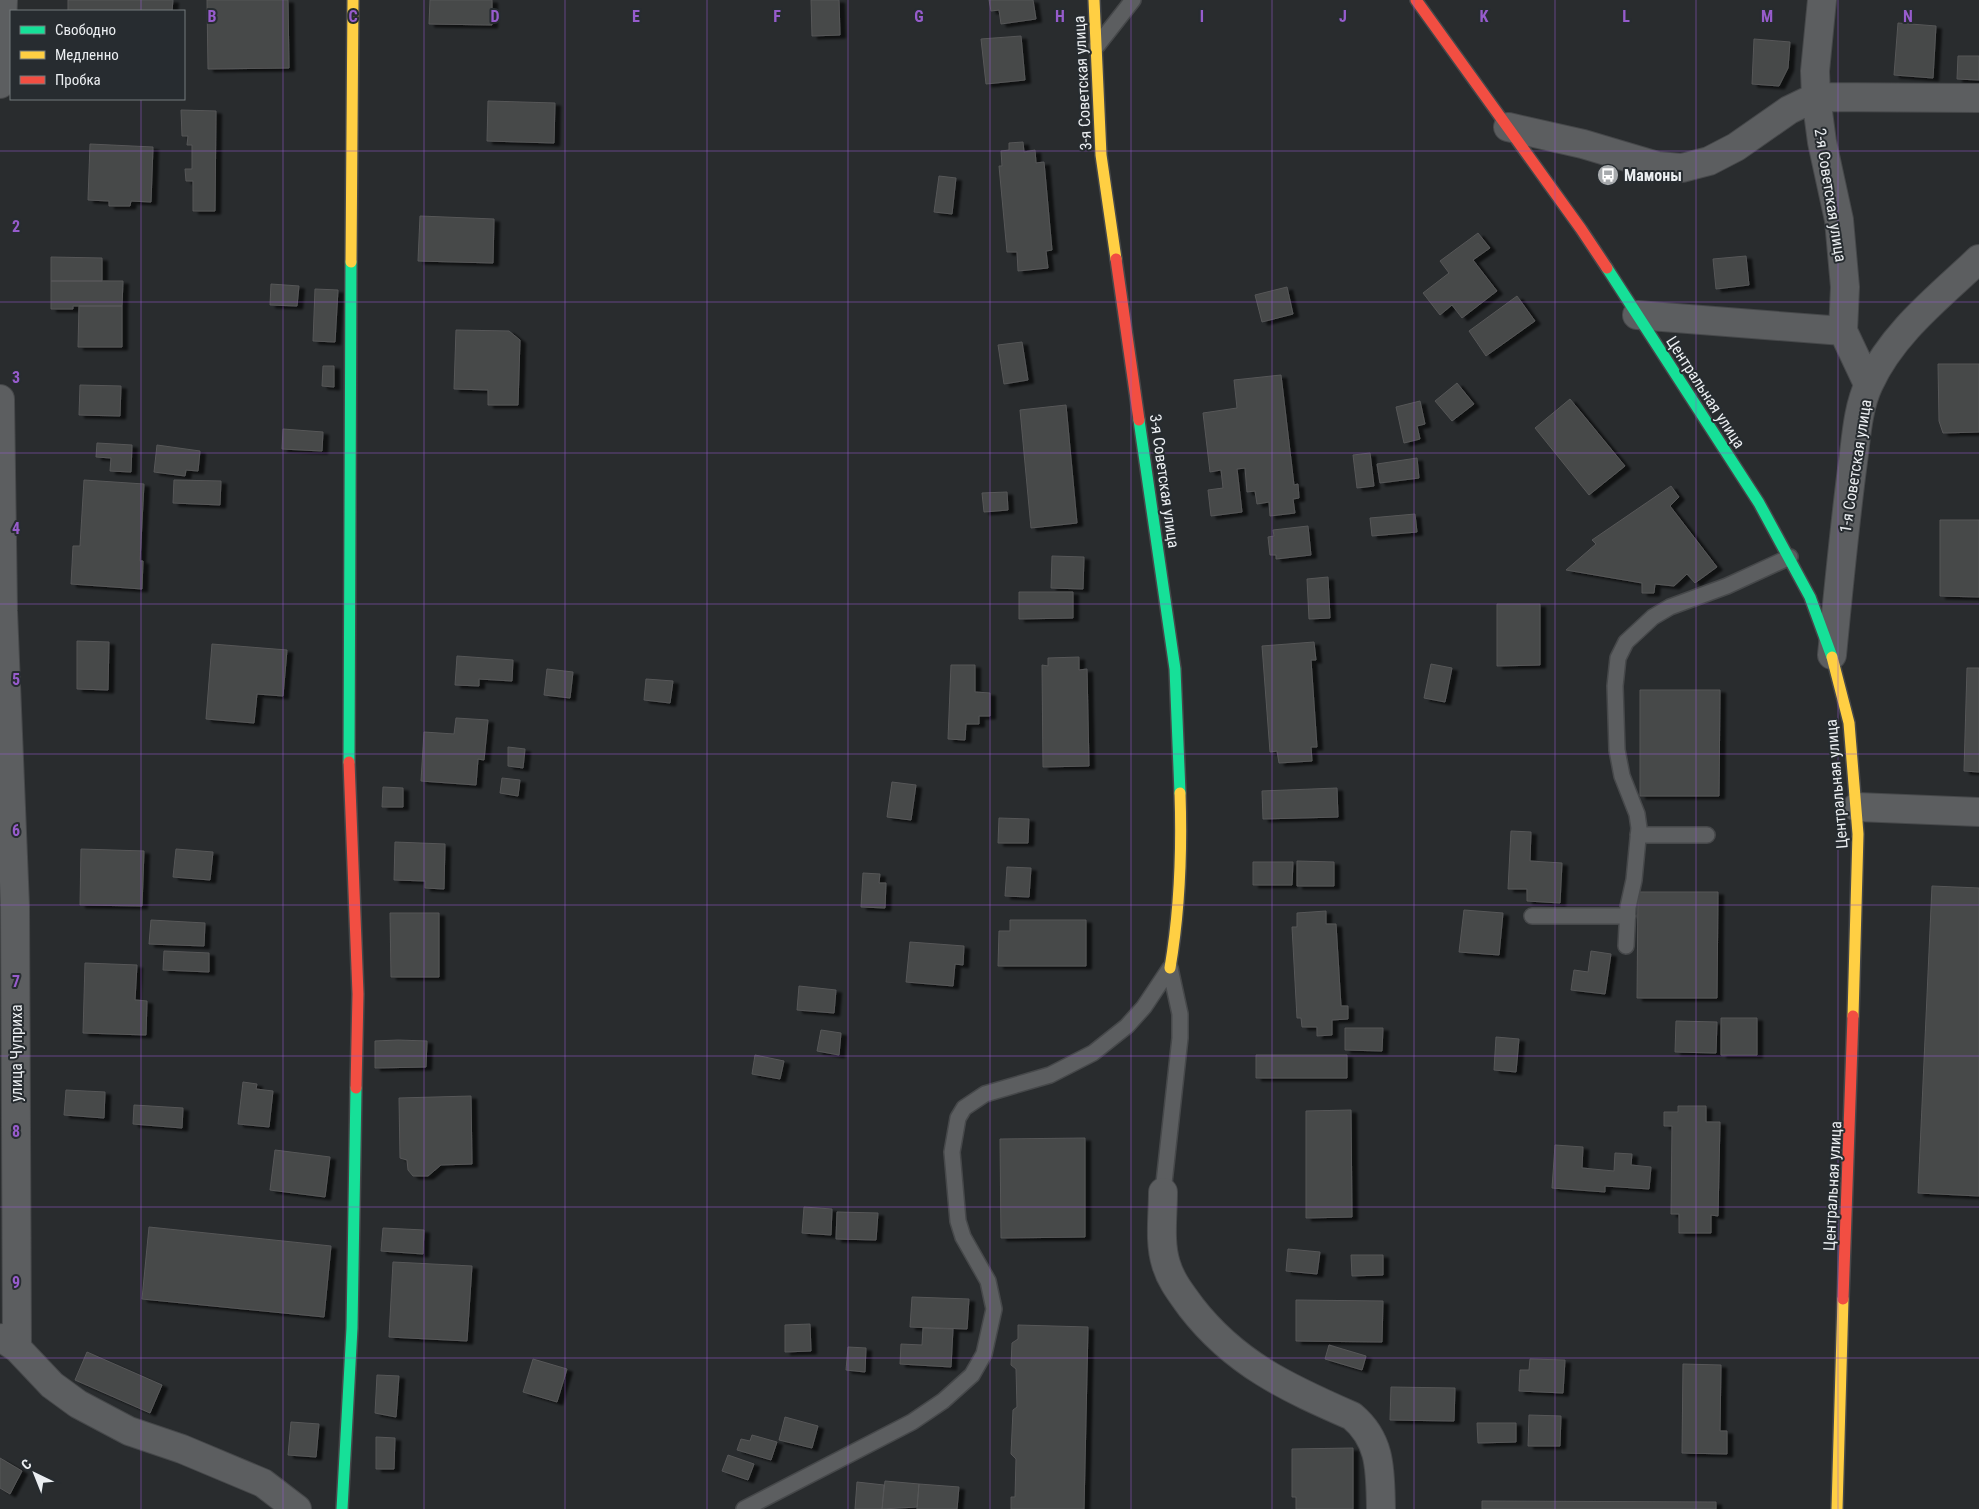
<svg xmlns="http://www.w3.org/2000/svg" width="1979" height="1509" font-family="'Roboto Condensed',sans-serif">
<style>
.building{fill:#474848;stroke:#565758;filter:url(#shadow)}
.lines{fill:none;stroke-linecap:round;stroke-linejoin:round}
.lane-casing{stroke:#46484a;stroke-width:18}
.street-casing{stroke:#46484a;stroke-width:30}
.fast-casing{stroke:#46484a;stroke-width:14}
.slow-casing{stroke:#46484a;stroke-width:14}
.jam-casing{stroke:#46484a;stroke-width:14}
.lane{stroke:#5c5e60;stroke-width:15}
.street{stroke:#5c5e60;stroke-width:28}
.fast{stroke:#16e098;stroke-width:11}
.slow{stroke:#ffcf43;stroke-width:11}
.jam{stroke:#f24e42;stroke-width:11}
.grid{fill:none;stroke:#975ccc;stroke-width:1;stroke-opacity:0.55}
.labels{text-anchor:middle;stroke-width:4;stroke-linejoin:round;paint-order:stroke}
.street-label{font-size:16px;fill:#ebeef1;stroke:#272c30}
.poi-label{font-size:16px;font-weight:bold;fill:#ebeef1;stroke:#272c30;text-anchor:start}
.grid-label{font-size:16px;text-anchor:middle;font-weight:bold;fill:#975ccc;stroke:#272c30;stroke-width:4;stroke-linejoin:round;paint-order:stroke}
</style>
<defs>
<filter id="shadow"><feDropShadow dx="5.5" dy="3" stdDeviation="1" flood-color="#0009"/></filter>
</defs>
<rect width="100%" height="100%" fill="#292c2e"/>
<path class="building" d="M 68,0 L 173,0 L 172,11 L 68,11 Z
M 207,0 L 288,0 L 289,68 L 208,69 Z
M 430,0 L 492,0 L 492,25 L 429,24 Z
M 811,0 L 839,0 L 840,35 L 812,36 Z
M 989,0 L 1033,0 L 1036,19 L 1001,24 L 999,10 L 991,11 Z
M 1898,23 L 1936,26 L 1933,78 L 1894,75 Z
M 1021,36 L 1025,80 L 986,84 L 981,39 Z
M 1754,39 L 1790,42 L 1788,68 L 1779,86 L 1752,84 Z
M 1958,56 L 1979,56 L 1979,80 L 1957,79 Z
M 488,101 L 555,103 L 554,143 L 487,141 Z
M 181,110 L 216,111 L 215,211 L 193,211 L 193,181 L 186,181 L 185,169 L 192,169 L 192,145 L 187,145 L 188,136 L 182,136 Z
M 1023,142 L 1024,152 L 1035,150 L 1036,163 L 1044,162 L 1052,250 L 1046,251 L 1048,268 L 1018,271 L 1017,252 L 1007,252 L 999,166 L 1002,166 L 1001,151 L 1009,150 L 1009,143 Z
M 90,144 L 153,147 L 151,202 L 131,201 L 130,206 L 109,206 L 109,201 L 88,200 Z
M 939,176 L 956,178 L 952,214 L 934,212 Z
M 420,216 L 494,219 L 493,263 L 418,261 Z
M 1478,233 L 1490,248 L 1473,260 L 1497,291 L 1462,318 L 1452,305 L 1440,315 L 1423,293 L 1449,273 L 1440,261 Z
M 1746,256 L 1749,285 L 1716,289 L 1713,259 Z
M 51,257 L 102,258 L 102,281 L 51,281 Z
M 51,281 L 123,281 L 122,306 L 73,306 L 73,309 L 51,309 Z
M 271,284 L 299,286 L 297,306 L 270,305 Z
M 1287,287 L 1293,314 L 1262,322 L 1255,295 Z
M 315,289 L 338,290 L 335,342 L 313,341 Z
M 1517,296 L 1535,321 L 1486,356 L 1469,331 Z
M 79,306 L 122,306 L 122,347 L 78,347 Z
M 456,330 L 509,331 L 520,340 L 518,405 L 488,405 L 488,390 L 454,389 Z
M 1022,342 L 1028,380 L 1004,384 L 998,345 Z
M 1938,364 L 1979,364 L 1979,432 L 1943,433 L 1939,421 Z
M 323,366 L 334,366 L 334,387 L 322,386 Z
M 1281,375 L 1294,485 L 1298,484 L 1299,498 L 1293,499 L 1295,513 L 1270,516 L 1269,502 L 1257,504 L 1255,491 L 1247,492 L 1245,468 L 1237,469 L 1242,512 L 1211,516 L 1208,490 L 1223,488 L 1221,470 L 1210,472 L 1203,413 L 1237,408 L 1234,380 Z
M 1457,383 L 1474,404 L 1452,421 L 1435,401 Z
M 80,385 L 121,386 L 120,416 L 79,415 Z
M 1570,399 L 1625,466 L 1589,495 L 1535,428 Z
M 1420,401 L 1425,424 L 1417,426 L 1420,439 L 1404,443 L 1396,407 Z
M 1066,405 L 1077,523 L 1031,528 L 1020,410 Z
M 283,429 L 323,432 L 322,451 L 282,449 Z
M 97,443 L 132,445 L 131,472 L 110,471 L 111,458 L 96,457 Z
M 157,445 L 200,451 L 198,471 L 186,470 L 185,476 L 154,472 Z
M 1370,453 L 1374,486 L 1357,488 L 1353,455 Z
M 1417,458 L 1419,478 L 1380,483 L 1377,464 Z
M 84,480 L 144,484 L 140,561 L 143,561 L 142,589 L 71,584 L 73,546 L 80,546 Z
M 174,480 L 221,481 L 220,505 L 173,503 Z
M 1671,486 L 1679,497 L 1670,506 L 1717,567 L 1695,583 L 1687,574 L 1674,586 L 1655,584 L 1654,593 L 1642,593 L 1642,583 L 1566,570 L 1596,544 L 1592,540 Z
M 1007,492 L 1008,510 L 984,512 L 982,493 Z
M 1415,514 L 1417,532 L 1372,536 L 1370,518 Z
M 1940,520 L 1979,520 L 1979,597 L 1940,596 Z
M 1308,526 L 1311,555 L 1276,559 L 1276,555 L 1270,555 L 1268,537 L 1274,536 L 1273,530 Z
M 1052,556 L 1084,557 L 1083,589 L 1051,588 Z
M 1328,577 L 1330,618 L 1309,619 L 1307,579 Z
M 1019,592 L 1073,592 L 1073,618 L 1019,619 Z
M 1497,604 L 1540,604 L 1540,665 L 1497,666 Z
M 77,641 L 109,642 L 108,690 L 77,689 Z
M 1314,642 L 1316,660 L 1311,660 L 1317,747 L 1311,747 L 1312,761 L 1279,763 L 1277,751 L 1270,752 L 1262,646 Z
M 212,644 L 287,650 L 283,696 L 257,694 L 254,723 L 206,719 Z
M 457,656 L 513,660 L 512,681 L 479,679 L 479,686 L 455,685 Z
M 1079,657 L 1079,670 L 1087,669 L 1089,766 L 1043,767 L 1042,665 L 1048,666 L 1048,658 Z
M 1431,664 L 1452,668 L 1445,702 L 1424,698 Z
M 951,665 L 975,665 L 975,692 L 990,693 L 990,716 L 979,716 L 979,724 L 966,724 L 965,740 L 948,739 Z
M 1967,668 L 1979,668 L 1979,772 L 1964,771 Z
M 547,669 L 573,672 L 570,698 L 544,695 Z
M 646,679 L 673,681 L 670,703 L 644,700 Z
M 1640,690 L 1720,690 L 1719,796 L 1640,796 Z
M 456,718 L 488,720 L 484,760 L 478,759 L 476,785 L 421,781 L 424,732 L 454,734 Z
M 508,747 L 525,749 L 523,768 L 508,766 Z
M 502,778 L 520,780 L 518,796 L 500,793 Z
M 892,782 L 916,785 L 911,820 L 887,817 Z
M 383,787 L 403,788 L 403,807 L 382,807 Z
M 1337,788 L 1338,817 L 1263,819 L 1262,791 Z
M 999,818 L 1029,819 L 1028,843 L 998,843 Z
M 1511,831 L 1531,832 L 1530,861 L 1562,863 L 1560,903 L 1527,901 L 1527,889 L 1508,889 Z
M 395,842 L 445,844 L 444,889 L 425,888 L 425,881 L 394,880 Z
M 81,849 L 144,851 L 142,906 L 80,905 Z
M 176,849 L 213,852 L 210,880 L 173,877 Z
M 1297,861 L 1334,862 L 1334,886 L 1297,886 Z
M 1253,862 L 1293,862 L 1292,885 L 1253,885 Z
M 1007,867 L 1031,868 L 1029,897 L 1005,896 Z
M 863,873 L 880,874 L 879,883 L 886,883 L 885,908 L 861,907 Z
M 1932,886 L 1979,888 L 1979,1196 L 1918,1193 Z
M 1638,892 L 1718,892 L 1717,998 L 1637,998 Z
M 1464,910 L 1503,913 L 1499,955 L 1459,952 Z
M 1326,911 L 1326,924 L 1336,924 L 1341,1006 L 1348,1006 L 1348,1019 L 1332,1020 L 1332,1035 L 1317,1036 L 1317,1027 L 1302,1027 L 1301,1018 L 1297,1018 L 1292,927 L 1297,927 L 1297,913 Z
M 390,913 L 439,913 L 439,977 L 391,977 Z
M 151,920 L 205,923 L 204,946 L 149,944 Z
M 1010,920 L 1086,920 L 1086,966 L 998,966 L 999,931 L 1010,931 Z
M 910,942 L 964,946 L 963,965 L 955,964 L 953,986 L 906,982 Z
M 164,951 L 209,953 L 209,972 L 163,970 Z
M 1591,951 L 1611,954 L 1605,994 L 1571,990 L 1574,970 L 1588,972 Z
M 85,963 L 137,965 L 135,1000 L 147,1001 L 146,1035 L 83,1033 Z
M 799,986 L 836,990 L 834,1013 L 797,1010 Z
M 1721,1018 L 1757,1018 L 1757,1055 L 1721,1055 Z
M 1676,1021 L 1717,1022 L 1716,1053 L 1675,1052 Z
M 1345,1028 L 1383,1028 L 1382,1051 L 1345,1050 Z
M 821,1030 L 841,1033 L 839,1055 L 817,1051 Z
M 1496,1037 L 1519,1039 L 1516,1072 L 1494,1070 Z
M 398,1040 L 427,1041 L 426,1067 L 375,1068 L 375,1041 Z
M 755,1055 L 784,1061 L 780,1079 L 752,1074 Z
M 1256,1055 L 1347,1055 L 1347,1078 L 1256,1078 Z
M 243,1082 L 257,1084 L 256,1089 L 273,1091 L 269,1127 L 238,1124 Z
M 66,1090 L 105,1092 L 104,1118 L 64,1115 Z
M 471,1096 L 472,1164 L 441,1165 L 428,1176 L 413,1176 L 408,1170 L 407,1160 L 400,1158 L 399,1098 Z
M 134,1105 L 183,1108 L 182,1128 L 133,1124 Z
M 1678,1106 L 1706,1106 L 1706,1122 L 1720,1122 L 1718,1216 L 1711,1215 L 1711,1233 L 1679,1233 L 1679,1214 L 1671,1214 L 1672,1126 L 1664,1126 L 1664,1112 L 1678,1112 Z
M 1351,1110 L 1352,1217 L 1306,1218 L 1306,1111 Z
M 1085,1138 L 1085,1237 L 1001,1238 L 1000,1139 Z
M 1555,1145 L 1583,1147 L 1582,1168 L 1614,1171 L 1615,1153 L 1632,1154 L 1631,1165 L 1651,1167 L 1649,1189 L 1605,1186 L 1605,1192 L 1552,1188 Z
M 275,1150 L 330,1157 L 325,1197 L 270,1190 Z
M 804,1207 L 832,1209 L 831,1235 L 802,1233 Z
M 837,1212 L 878,1213 L 876,1240 L 836,1239 Z
M 149,1227 L 331,1246 L 324,1317 L 142,1299 Z
M 383,1228 L 424,1230 L 423,1254 L 381,1251 Z
M 1288,1249 L 1320,1252 L 1317,1274 L 1286,1271 Z
M 1351,1255 L 1383,1255 L 1383,1275 L 1352,1276 Z
M 393,1262 L 472,1266 L 467,1341 L 389,1337 Z
M 912,1297 L 969,1299 L 967,1329 L 910,1327 Z
M 1296,1300 L 1383,1301 L 1382,1342 L 1296,1341 Z
M 810,1324 L 811,1351 L 785,1352 L 785,1325 Z
M 1018,1325 L 1088,1327 L 1084,1509 L 1011,1509 L 1011,1497 L 1015,1497 L 1016,1459 L 1011,1454 L 1013,1410 L 1017,1407 L 1016,1369 L 1011,1365 L 1012,1343 L 1018,1339 Z
M 923,1328 L 953,1329 L 951,1367 L 900,1364 L 901,1344 L 922,1345 Z
M 1329,1345 L 1366,1356 L 1362,1370 L 1325,1359 Z
M 848,1347 L 866,1348 L 865,1372 L 846,1370 Z
M 87,1352 L 162,1385 L 150,1413 L 75,1380 Z
M 533,1359 L 567,1369 L 557,1402 L 523,1392 Z
M 1530,1359 L 1565,1360 L 1563,1393 L 1519,1391 L 1520,1370 L 1529,1370 Z
M 1683,1364 L 1721,1365 L 1720,1431 L 1727,1431 L 1727,1454 L 1682,1453 Z
M 377,1375 L 399,1376 L 396,1417 L 375,1413 Z
M 1391,1387 L 1455,1388 L 1454,1421 L 1390,1420 Z
M 1529,1415 L 1561,1416 L 1560,1446 L 1528,1446 Z
M 785,1417 L 818,1426 L 812,1448 L 779,1440 Z
M 291,1422 L 319,1424 L 316,1457 L 288,1455 Z
M 1477,1423 L 1516,1423 L 1516,1442 L 1478,1443 Z
M 752,1435 L 777,1442 L 771,1460 L 737,1450 L 741,1439 L 750,1441 Z
M 376,1437 L 395,1438 L 394,1469 L 376,1469 Z
M 1353,1448 L 1353,1509 L 1296,1509 L 1296,1497 L 1292,1497 L 1292,1449 Z
M 728,1455 L 754,1464 L 748,1480 L 722,1471 Z
M 0,1458 L 22,1471 L 10,1494 L 0,1488 Z
M 885,1481 L 919,1484 L 917,1507 L 882,1509 Z
M 857,1482 L 884,1485 L 882,1509 L 855,1509 Z
M 919,1484 L 959,1487 L 957,1509 L 917,1509 Z
M 1482,1501 L 1716,1502 L 1716,1509 L 1482,1509 Z"/>
<g class="lines">
<g class="lane-casing">
<path id="lane" d="M 1097,46 L 1133,0
M 1638,835 L 1707,835
M 1532,916 L 1628,916
M 1626,946 L 1628,907 L 1634,880 L 1639,828 L 1637,814 L 1622,776 L 1617,750 L 1615,686 L 1618,658 L 1626,642 L 1653,617 L 1670,607 L 1727,586 L 1790,557
M 1163,1192 L 1180,1038 L 1180,1014 L 1170,968
M 744,1509 L 912,1422 L 943,1401 L 972,1375 L 984,1354 L 994,1309 L 988,1281 L 963,1237 L 958,1221 L 952,1152 L 958,1118 L 964,1108 L 985,1094 L 1050,1075 L 1093,1053 L 1127,1026 L 1144,1007 L 1170,968"/>
</g>
<g class="street-casing">
<path id="street" d="M 1822,0 L 1815,71 L 1816,97 L 1822,142 L 1839,220 L 1845,287 L 1843,331 L 1868,384
M 0,84 L 3,0
M 1508,127 L 1583,144 L 1657,166 L 1682,168 L 1709,161 L 1736,147 L 1789,110 L 1816,97 L 1979,98
M 1637,315 L 1843,331
M 0,399 L 3,611 L 15,906 L 17,1348
M 1832,655 C 1838,593 1844,531 1852,469 C 1856,442 1857,409 1869,384 C 1892,333 1940,296 1979,259
M 1857,807 L 1979,812
M 1163,1192 C 1163,1216 1159,1242 1166,1264 C 1171,1281 1181,1293 1191,1307 C 1235,1364 1288,1388 1352,1416 C 1382,1441 1380,1472 1381,1509
M 2,1338 L 17,1348 L 52,1385 L 78,1404 L 129,1431 L 182,1449 L 263,1483 L 297,1509"/>
</g>
<g class="fast-casing">
<path id="fast" d="M 1607,268 L 1759,503 L 1810,597 L 1832,657
M 1139,420 L 1175,669 L 1180,793
M 349,762 L 351,262
M 342,1509 L 352,1328 L 356,1088"/>
</g>
<g class="slow-casing">
<path id="slow" d="M 1094,0 L 1101,155 L 1116,259
M 351,262 L 353,0
M 1832,657 L 1849,723 L 1858,834 L 1853,1016
M 1170,968 C 1180,909 1182,852 1180,793
M 1837,1509 L 1843,1299"/>
</g>
<g class="jam-casing">
<path id="jam" d="M 1416,0 L 1581,229 L 1607,268
M 1116,259 L 1139,420
M 349,762 L 358,994 L 356,1088
M 1843,1299 L 1853,1016"/>
</g>
<use href="#lane" class="lane"/>
<use href="#street" class="street"/>
<use href="#fast" class="fast"/>
<use href="#slow" class="slow"/>
<use href="#jam" class="jam"/>
</g>
<path class="grid" d="M 141,0 L 141,11M 283,0 L 283,1509M 424,0 L 424,1509M 565,0 L 565,1509M 707,0 L 707,1509M 848,0 L 848,1509M 990,0 L 990,1509M 1131,0 L 1131,1509M 1272,0 L 1272,1509M 1414,0 L 1414,1509M 1555,0 L 1555,1509M 1696,0 L 1696,1509M 1838,0 L 1838,1509M 141,99 L 141,1509M 0,151 L 1979,151M 0,302 L 1979,302M 0,453 L 1979,453M 0,604 L 1979,604M 0,754 L 1979,754M 0,905 L 1979,905M 0,1056 L 1979,1056M 0,1207 L 1979,1207M 0,1358 L 1979,1358"/>
<defs>
<g id="bus-disc" transform="scale(1.125)"><circle r="9.5" fill="#a7aaad" stroke="#272c30"/><path d="M-5-6H5V4H4V6H2V4H-2V6H-4V4H-5ZM-3.5-4V0h7V-4ZM-3.5 1.2v1.5H-2V1.2ZM2 1.2v1.5H3.5V1.2Z" fill="#fff"/></g>
</defs>
<g fill-rule="evenodd">
<use href="#bus-disc" x="1608" y="175"/>
</g>
<g class="labels">
<g class="street-label">
<text transform="translate(1082 83) rotate(-93)" y="6">3-я Советская улица</text>
<text transform="translate(1831 195) rotate(81)" y="6">2-я Советская улица</text>
<text transform="translate(1706 392) rotate(57)" y="6">Центральная улица</text>
<text transform="translate(1855 466) rotate(-81)" y="6">1-я Советская улица</text>
<text transform="translate(1165 481) rotate(82)" y="6">3-я Советская улица</text>
<text transform="translate(1836 784) rotate(-95)" y="6">Центральная улица</text>
<text transform="translate(16 1053) rotate(-90)" y="6">улица Чуприха</text>
<text transform="translate(1832 1186) rotate(-87)" y="6">Центральная улица</text>
</g>
<g class="poi-label">
<text x="1624" y="181">Мамоны</text>
</g>
</g>
<g class="grid-label">
<text x="212" y="22">B</text>
<text x="353" y="22">C</text>
<text x="495" y="22">D</text>
<text x="636" y="22">E</text>
<text x="777" y="22">F</text>
<text x="919" y="22">G</text>
<text x="1060" y="22">H</text>
<text x="1202" y="22">I</text>
<text x="1343" y="22">J</text>
<text x="1484" y="22">K</text>
<text x="1626" y="22">L</text>
<text x="1767" y="22">M</text>
<text x="1908" y="22">N</text>
<text x="16" y="232">2</text>
<text x="16" y="383">3</text>
<text x="16" y="534">4</text>
<text x="16" y="685">5</text>
<text x="16" y="836">6</text>
<text x="16" y="987">7</text>
<text x="16" y="1137">8</text>
<text x="16" y="1288">9</text>
</g>
<rect x="10" y="10" width="175" height="90" fill="#272c30" stroke="#757a7d"/>
<rect x="20" y="26" width="25" height="8" fill="#16e098" stroke="#757a7d"/>
<text x="55" y="35" font-size="15" fill="#ebeef1">Свободно</text>
<rect x="20" y="51" width="25" height="8" fill="#ffcf43" stroke="#757a7d"/>
<text x="55" y="60" font-size="15" fill="#ebeef1">Медленно</text>
<rect x="20" y="76" width="25" height="8" fill="#f24e42" stroke="#757a7d"/>
<text x="55" y="85" font-size="15" fill="#ebeef1">Пробка</text>
<g transform="translate(35 1474) rotate(317)" stroke="#272c30" stroke-width="4" paint-order="stroke">
<path d="M0-4L9 19L0 12L-9 19Z" fill="#ebeef1"/>
<text y="-8" font-size="14" font-weight="bold" text-anchor="middle" fill="#ebeef1">С</text>
</g>
</svg>
